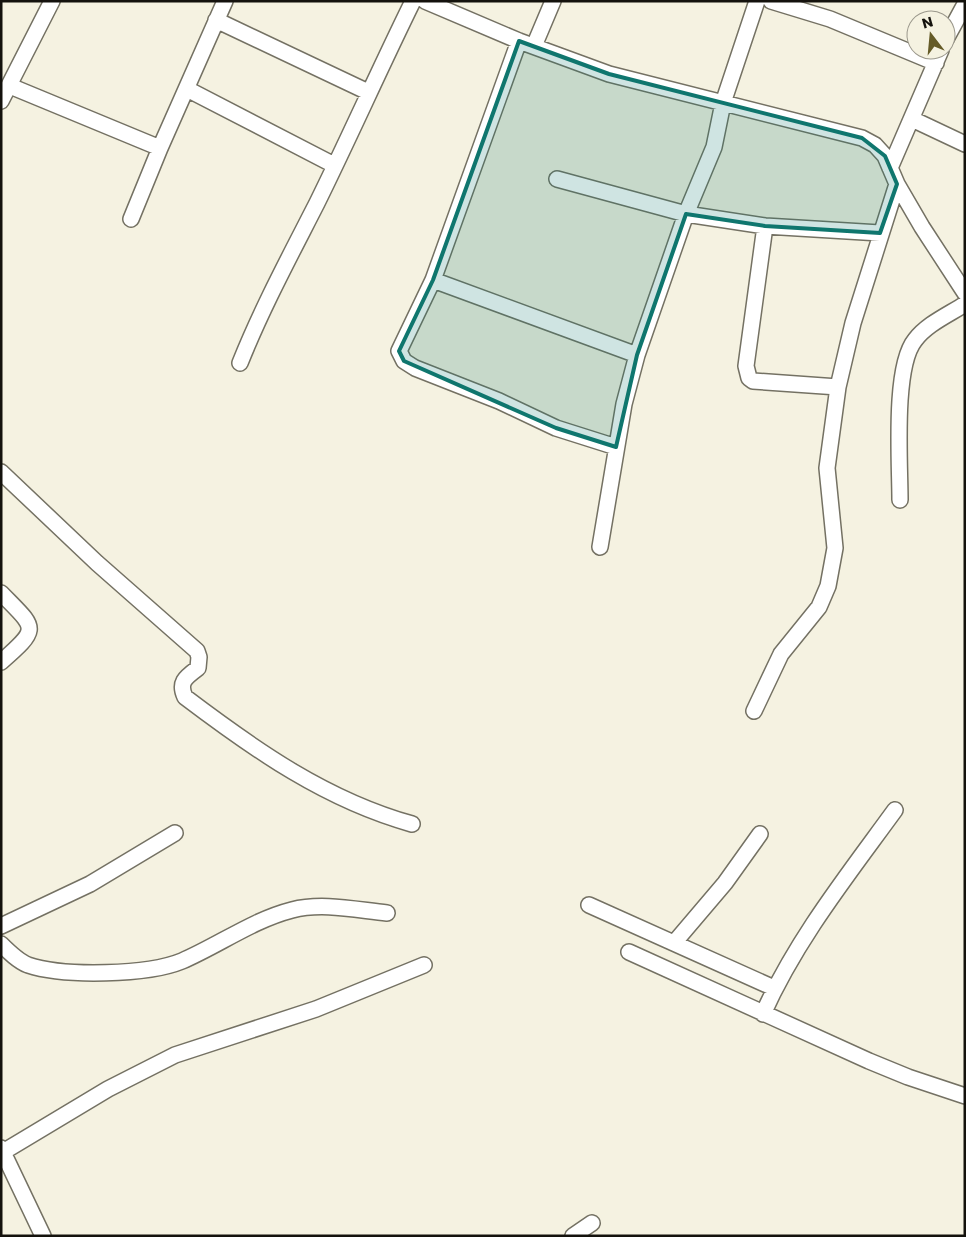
<svg xmlns="http://www.w3.org/2000/svg" width="966" height="1237" font-family="Poppins,sans-serif">
<style>
.lines{fill:none;stroke-linecap:round;stroke-linejoin:round}
.minor-casing{stroke:#747163;stroke-width:18}
.minor{stroke:#fff;stroke-width:15}
.marked{fill:#0f766e;fill-opacity:0.2;stroke:#0f766e;stroke-width:4;stroke-linejoin:round}
</style>
<rect width="100%" height="100%" fill="#f5f2e1"/>
<g class="lines">
<g class="minor-casing">
<path id="minor" d="M 425,1 L 519,41 L 609,74 L 862,138 L 875,145 L 885,156 L 897,184 L 922,227 L 965,293
M 771,1 L 830,19 L 936,63
M 216,20 L 368,92
M 946,39 L 965,4
M 519,41 L 433,280 L 399,351 L 404,361 L 415,368 L 499,401 L 556,428 L 616,447
M 534,46 L 553,1
M 10,86 L 160,148
M 187,89 L 334,165
M 1,101 L 52,1
M 912,119 L 965,144
M 890,168 L 941,50
M 557,179 L 686,214 L 765,226 L 880,233
M 131,219 L 160,148 L 225,1
M 765,226 L 746,366 L 749,378 L 753,381 L 838,387
M 433,280 L 637,355
M 240,363 C 262,308 290,256 317,203 C 350,136 380,68 413,1
M 1,472 L 97,563 L 197,651 L 199,657 L 198,668 C 186,677 178,682 185,697 C 255,750 326,800 412,824
M 900,500 C 900,463 893,367 915,340 C 927,324 948,315 965,304
M 600,547 L 624,404 L 637,355 L 686,214 L 714,147 L 723,103 L 757,1
M 1,593 C 36,629 41,627 1,662
M 754,711 L 781,654 L 819,607 L 828,586 L 835,548 L 827,468 L 838,387 L 853,323 L 897,184
M 589,905 L 774,988
M 1,926 L 90,884 L 175,833
M 674,943 L 725,883 L 760,834
M 1,944 C 9,952 18,961 28,965 C 64,977 148,975 182,961 C 219,945 253,920 292,910 C 322,902 357,910 387,913
M 629,952 L 869,1061 L 908,1077 L 965,1096
M 763,1014 C 796,940 847,876 895,810
M 1,1148 L 43,1236
M 3,1152 L 108,1089 L 175,1055 L 316,1009 L 424,965
M 573,1236 L 592,1223"/>
</g>
<use href="#minor" class="minor"/>
</g>
<path class="marked" d="M 519,41 L 609,74 L 862,138 L 885,156 L 897,184 L 880,233 L 765,226 L 686,214 L 637,355 L 616,447 L 556,428 L 404,361 L 399,351 L 433,280 Z"/>
<rect width="966" height="1237" fill="none" stroke="#14120d" stroke-width="5"/>
<g transform="translate(931 35) rotate(344)"><circle r="24" fill="#f5f2e1" stroke="#9b988c"/>
<path d="M0-4L9 19L0 12L-9 19Z" fill="#655b27"/>
<text y="-8" font-size="14" font-weight="bold" text-anchor="middle" fill="#14120d">N</text>
</g>
</svg>
